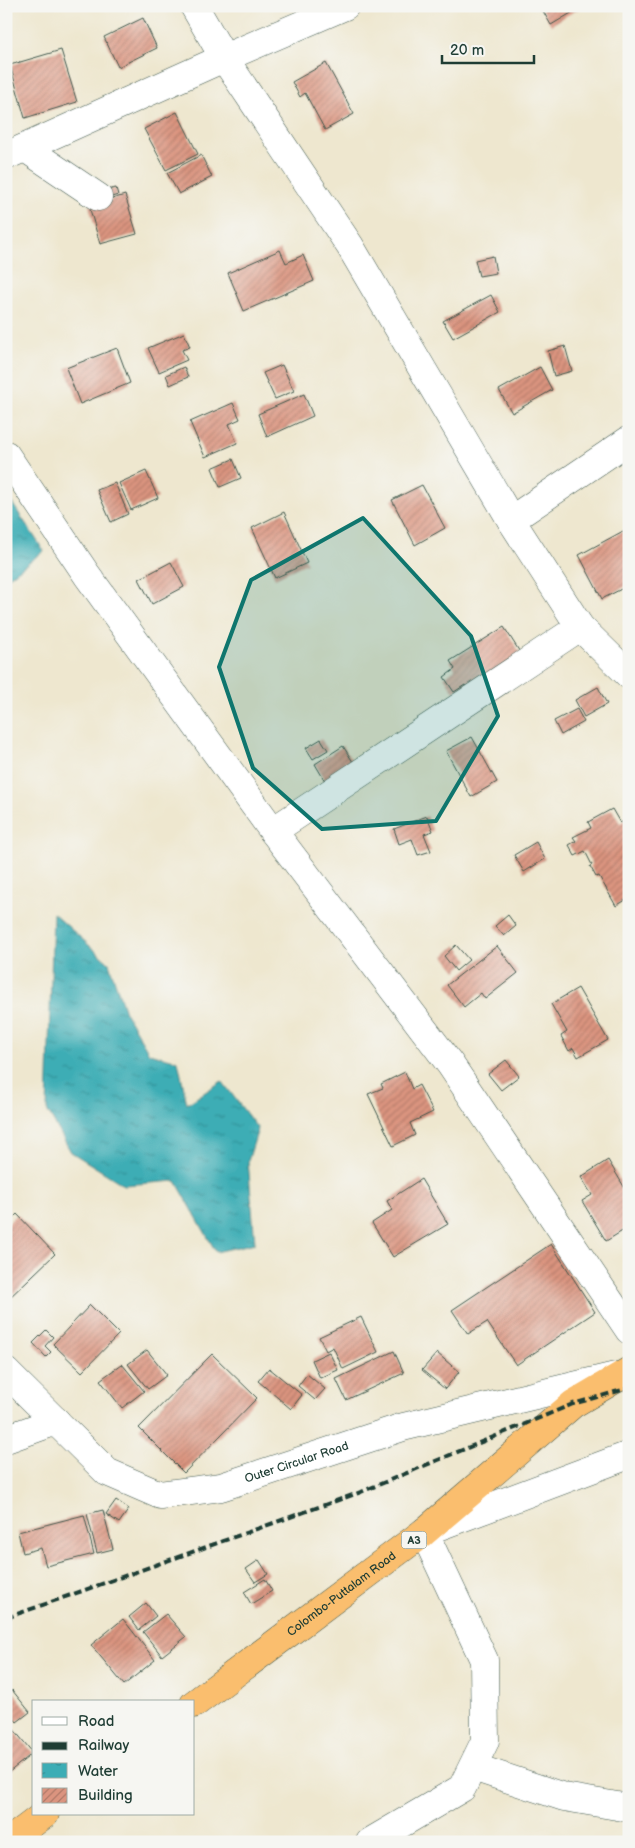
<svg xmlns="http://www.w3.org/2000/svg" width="635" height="1848" font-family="'Balsamiq Sans',sans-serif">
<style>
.water{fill:url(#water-ripples);stroke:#2e7574}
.building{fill:url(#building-hatch)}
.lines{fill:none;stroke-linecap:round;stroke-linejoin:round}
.minor-casing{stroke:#3e564b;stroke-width:29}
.highway-casing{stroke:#3e564b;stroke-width:29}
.minor{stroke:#fff;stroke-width:28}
.highway{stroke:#fabe6e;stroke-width:28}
.rail{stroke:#1f3d34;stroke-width:4;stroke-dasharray:8 4;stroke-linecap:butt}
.marked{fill:#0f766e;fill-opacity:0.2;stroke:#0f766e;stroke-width:4;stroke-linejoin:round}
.labels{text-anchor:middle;stroke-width:4;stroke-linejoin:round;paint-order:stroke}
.shield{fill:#f6f6f2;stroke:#60746d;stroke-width:1}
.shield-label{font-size:11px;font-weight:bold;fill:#1f3d34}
.street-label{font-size:12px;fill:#1f3d34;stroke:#f6f6f2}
</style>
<defs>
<pattern id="water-ripples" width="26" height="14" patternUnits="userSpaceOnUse" patternTransform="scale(1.25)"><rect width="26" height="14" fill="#3cadb5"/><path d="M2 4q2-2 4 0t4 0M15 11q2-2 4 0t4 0" fill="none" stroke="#328e94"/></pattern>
<pattern id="building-hatch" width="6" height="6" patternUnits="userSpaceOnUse" patternTransform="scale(1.25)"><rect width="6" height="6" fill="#db947f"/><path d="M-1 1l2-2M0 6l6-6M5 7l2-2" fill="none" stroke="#b17a69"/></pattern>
</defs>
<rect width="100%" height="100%" fill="#f6f6f2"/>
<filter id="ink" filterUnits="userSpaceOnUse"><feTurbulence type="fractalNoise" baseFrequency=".02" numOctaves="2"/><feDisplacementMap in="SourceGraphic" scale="10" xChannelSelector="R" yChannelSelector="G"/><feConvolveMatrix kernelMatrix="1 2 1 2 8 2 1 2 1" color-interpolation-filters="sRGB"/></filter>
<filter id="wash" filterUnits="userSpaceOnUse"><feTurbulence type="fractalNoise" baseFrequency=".0096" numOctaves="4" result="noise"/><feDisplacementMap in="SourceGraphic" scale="20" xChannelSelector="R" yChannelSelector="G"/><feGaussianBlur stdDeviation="1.12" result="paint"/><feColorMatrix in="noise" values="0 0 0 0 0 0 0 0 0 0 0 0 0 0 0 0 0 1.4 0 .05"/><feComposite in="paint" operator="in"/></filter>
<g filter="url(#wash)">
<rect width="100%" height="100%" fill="#eee7cf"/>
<path class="water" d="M 6,494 L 44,551 L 6,579 Z
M 53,913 L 109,963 L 125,1012 L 149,1053 L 178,1061 L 187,1104 L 222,1081 L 258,1129 L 248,1161 L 255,1243 L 216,1252 L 176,1181 L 124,1185 L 71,1152 L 47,1110 Z"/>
<g id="blocks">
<path class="building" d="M 540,6 L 583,6 L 551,25 Z
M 143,18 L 157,48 L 118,67 L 104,37 Z
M 61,50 L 77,102 L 25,118 L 10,65 Z
M 326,63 L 354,114 L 325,130 L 305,93 L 300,97 L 292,82 Z
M 177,112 L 198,154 L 166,170 L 144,129 Z
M 201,155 L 212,177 L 179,194 L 167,173 Z
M 116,188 L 118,195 L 105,199 L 102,191 Z
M 125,195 L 137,234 L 100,244 L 89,206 Z
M 280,250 L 286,263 L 303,255 L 314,281 L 244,311 L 228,273 Z
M 493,256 L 496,273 L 479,276 L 475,260 Z
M 491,295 L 500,312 L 453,338 L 443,321 Z
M 184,333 L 190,347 L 182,350 L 187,360 L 159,372 L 148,348 Z
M 565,346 L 572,371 L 554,376 L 548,351 Z
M 117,348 L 130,383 L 80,404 L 66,368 Z
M 282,365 L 294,391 L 275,399 L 263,373 Z
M 184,367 L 188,377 L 170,385 L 166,375 Z
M 540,367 L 552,390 L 512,413 L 499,390 Z
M 304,394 L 313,416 L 267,437 L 258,414 Z
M 233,403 L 240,419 L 229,424 L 237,443 L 205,457 L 190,422 Z
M 233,459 L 241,478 L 220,487 L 212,468 Z
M 146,471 L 158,498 L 131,510 L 119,483 Z
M 115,483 L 128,514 L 111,522 L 97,490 Z
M 422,485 L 445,528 L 415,545 L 392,500 Z
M 284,512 L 307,563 L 275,578 L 252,528 Z
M 625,530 L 629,537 L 629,585 L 602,599 L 579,555 Z
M 171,562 L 184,587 L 152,604 L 139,579 Z
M 504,627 L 523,657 L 469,692 L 465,685 L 454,692 L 444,677 L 455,669 L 450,661 Z
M 598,687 L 607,704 L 584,717 L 575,700 Z
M 577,709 L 584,722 L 561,735 L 554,721 Z
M 472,737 L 497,782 L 471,797 L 446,751 Z
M 321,739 L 328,750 L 313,759 L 306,748 Z
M 343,746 L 353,762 L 325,781 L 315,764 Z
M 612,809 L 620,823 L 629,818 L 629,898 L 616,906 L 599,876 L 596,877 L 590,866 L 592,865 L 585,851 L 575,856 L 569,845 L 576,841 L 573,837 L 591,828 L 588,822 Z
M 427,816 L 433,831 L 424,834 L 431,851 L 418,855 L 412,839 L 399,844 L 394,829 Z
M 536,842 L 545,859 L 524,872 L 514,855 Z
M 508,915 L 516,926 L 504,936 L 495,926 Z
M 456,945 L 469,960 L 456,971 L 444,956 Z
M 497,946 L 518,973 L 485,999 L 481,993 L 464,1007 L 447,985 Z
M 578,988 L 608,1040 L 578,1057 L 573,1048 L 569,1051 L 561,1036 L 567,1032 L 551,1004 Z
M 506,1060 L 519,1076 L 501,1090 L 488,1074 Z
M 405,1072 L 412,1089 L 419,1085 L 433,1112 L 410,1123 L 415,1135 L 393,1146 L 368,1094 L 383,1088 L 381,1084 Z
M 608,1160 L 629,1195 L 629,1227 L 606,1241 L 582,1201 L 592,1195 L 581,1177 Z
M 421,1179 L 448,1224 L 393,1257 L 372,1223 L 392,1210 L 387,1201 Z
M 17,1214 L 55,1254 L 6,1301 L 6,1225 Z
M 551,1244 L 595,1312 L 516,1365 L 487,1322 L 468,1334 L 452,1310 Z
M 90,1305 L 119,1334 L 82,1372 L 53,1344 Z
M 361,1317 L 378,1352 L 343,1369 L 333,1347 L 326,1351 L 319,1337 Z
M 46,1330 L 53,1337 L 45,1346 L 51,1352 L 46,1357 L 33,1343 Z
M 147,1350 L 167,1375 L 148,1389 L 128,1364 Z
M 394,1351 L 404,1373 L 346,1400 L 336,1379 Z
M 329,1352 L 338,1370 L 320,1378 L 312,1360 Z
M 437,1353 L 459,1372 L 445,1389 L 422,1370 Z
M 212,1354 L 257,1398 L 184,1473 L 139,1428 Z
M 122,1364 L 144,1391 L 122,1408 L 100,1380 Z
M 269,1368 L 302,1395 L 291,1409 L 258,1381 Z
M 307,1374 L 325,1389 L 315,1400 L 298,1386 Z
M 116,1500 L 129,1509 L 119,1523 L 106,1514 Z
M 103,1510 L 113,1549 L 97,1553 L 87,1514 Z
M 84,1515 L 94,1554 L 46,1566 L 41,1548 L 23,1553 L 18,1532 Z
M 259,1560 L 268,1574 L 255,1582 L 246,1569 Z
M 265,1579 L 272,1591 L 251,1604 L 244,1592 Z
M 146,1603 L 156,1616 L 139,1630 L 129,1617 Z
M 166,1614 L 186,1637 L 162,1656 L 143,1632 Z
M 123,1619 L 155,1660 L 124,1685 L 91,1645 Z
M 12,1690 L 30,1712 L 17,1722 L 6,1709 L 6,1695 Z
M 6,1720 L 33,1753 L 8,1773 L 6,1771 Z"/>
</g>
</g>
<g filter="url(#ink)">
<use href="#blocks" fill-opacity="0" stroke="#3e564b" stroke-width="1"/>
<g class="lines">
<g class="minor-casing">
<g id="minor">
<path d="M 194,6 L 224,58 L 350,246 L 511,520 L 580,627 L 629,675"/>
<path d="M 25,148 L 98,197"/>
<path d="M 6,156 L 224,58 L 345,6"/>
<path d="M 6,455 L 87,575 L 273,831 L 450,1064 L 629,1330"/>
<path d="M 511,520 L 629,440"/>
<path d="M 273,831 L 580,627"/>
<path id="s1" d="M 6,1372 L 107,1472 L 160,1495 L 221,1487 L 403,1427 L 615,1376"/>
<path d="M 6,1439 L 56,1421"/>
<path d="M 473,1767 L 564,1797 L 629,1808"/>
<path d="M 370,1842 L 462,1788 L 485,1741 L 484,1660 L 424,1532 L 629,1455"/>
</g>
</g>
<g class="highway-casing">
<g id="highway">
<path id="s2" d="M 194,1704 L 424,1532 L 573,1404 L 629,1371"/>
<path d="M 8,1842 L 45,1814"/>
</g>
</g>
<use href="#minor" class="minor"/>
<use href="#highway" class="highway"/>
<path class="rail" d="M 6,1618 L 361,1492 L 573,1404 L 629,1388"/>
</g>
</g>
<path class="marked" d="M 363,518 L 471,636 L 498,716 L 436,821 L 322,829 L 253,768 L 219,667 L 251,580 Z"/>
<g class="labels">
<rect class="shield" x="401.5" y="1531.5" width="25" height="17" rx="4"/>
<g class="shield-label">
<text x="414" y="1544">A3</text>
</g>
<g class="street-label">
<text dy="4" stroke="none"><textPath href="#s1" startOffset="341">Outer Circular Road</textPath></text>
<text dy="4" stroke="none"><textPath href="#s2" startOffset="184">Colombo-Puttalam Road</textPath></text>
</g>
</g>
<rect width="635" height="1848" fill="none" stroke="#f6f6f2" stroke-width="25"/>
<rect x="32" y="1700" width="162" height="115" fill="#f6f6f2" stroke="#a0aca6"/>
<rect x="42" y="1717" width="25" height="8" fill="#ffffff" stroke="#a0aca6"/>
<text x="78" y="1726" font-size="15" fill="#1f3d34">Road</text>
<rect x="42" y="1742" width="25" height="8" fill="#1f3d34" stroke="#a0aca6"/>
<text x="78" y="1750" font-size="15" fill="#1f3d34">Railway</text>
<rect x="42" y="1763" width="25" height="15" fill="url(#water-ripples)" stroke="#a0aca6"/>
<text x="78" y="1776" font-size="15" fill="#1f3d34">Water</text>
<rect x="42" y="1788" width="25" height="15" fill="url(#building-hatch)" stroke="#a0aca6"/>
<text x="78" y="1800" font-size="15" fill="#1f3d34">Building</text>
<path d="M442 55v8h92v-8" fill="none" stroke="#1f3d34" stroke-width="2.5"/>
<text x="450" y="55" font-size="15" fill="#1f3d34" stroke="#f6f6f2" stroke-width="4" paint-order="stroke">20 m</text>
</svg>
